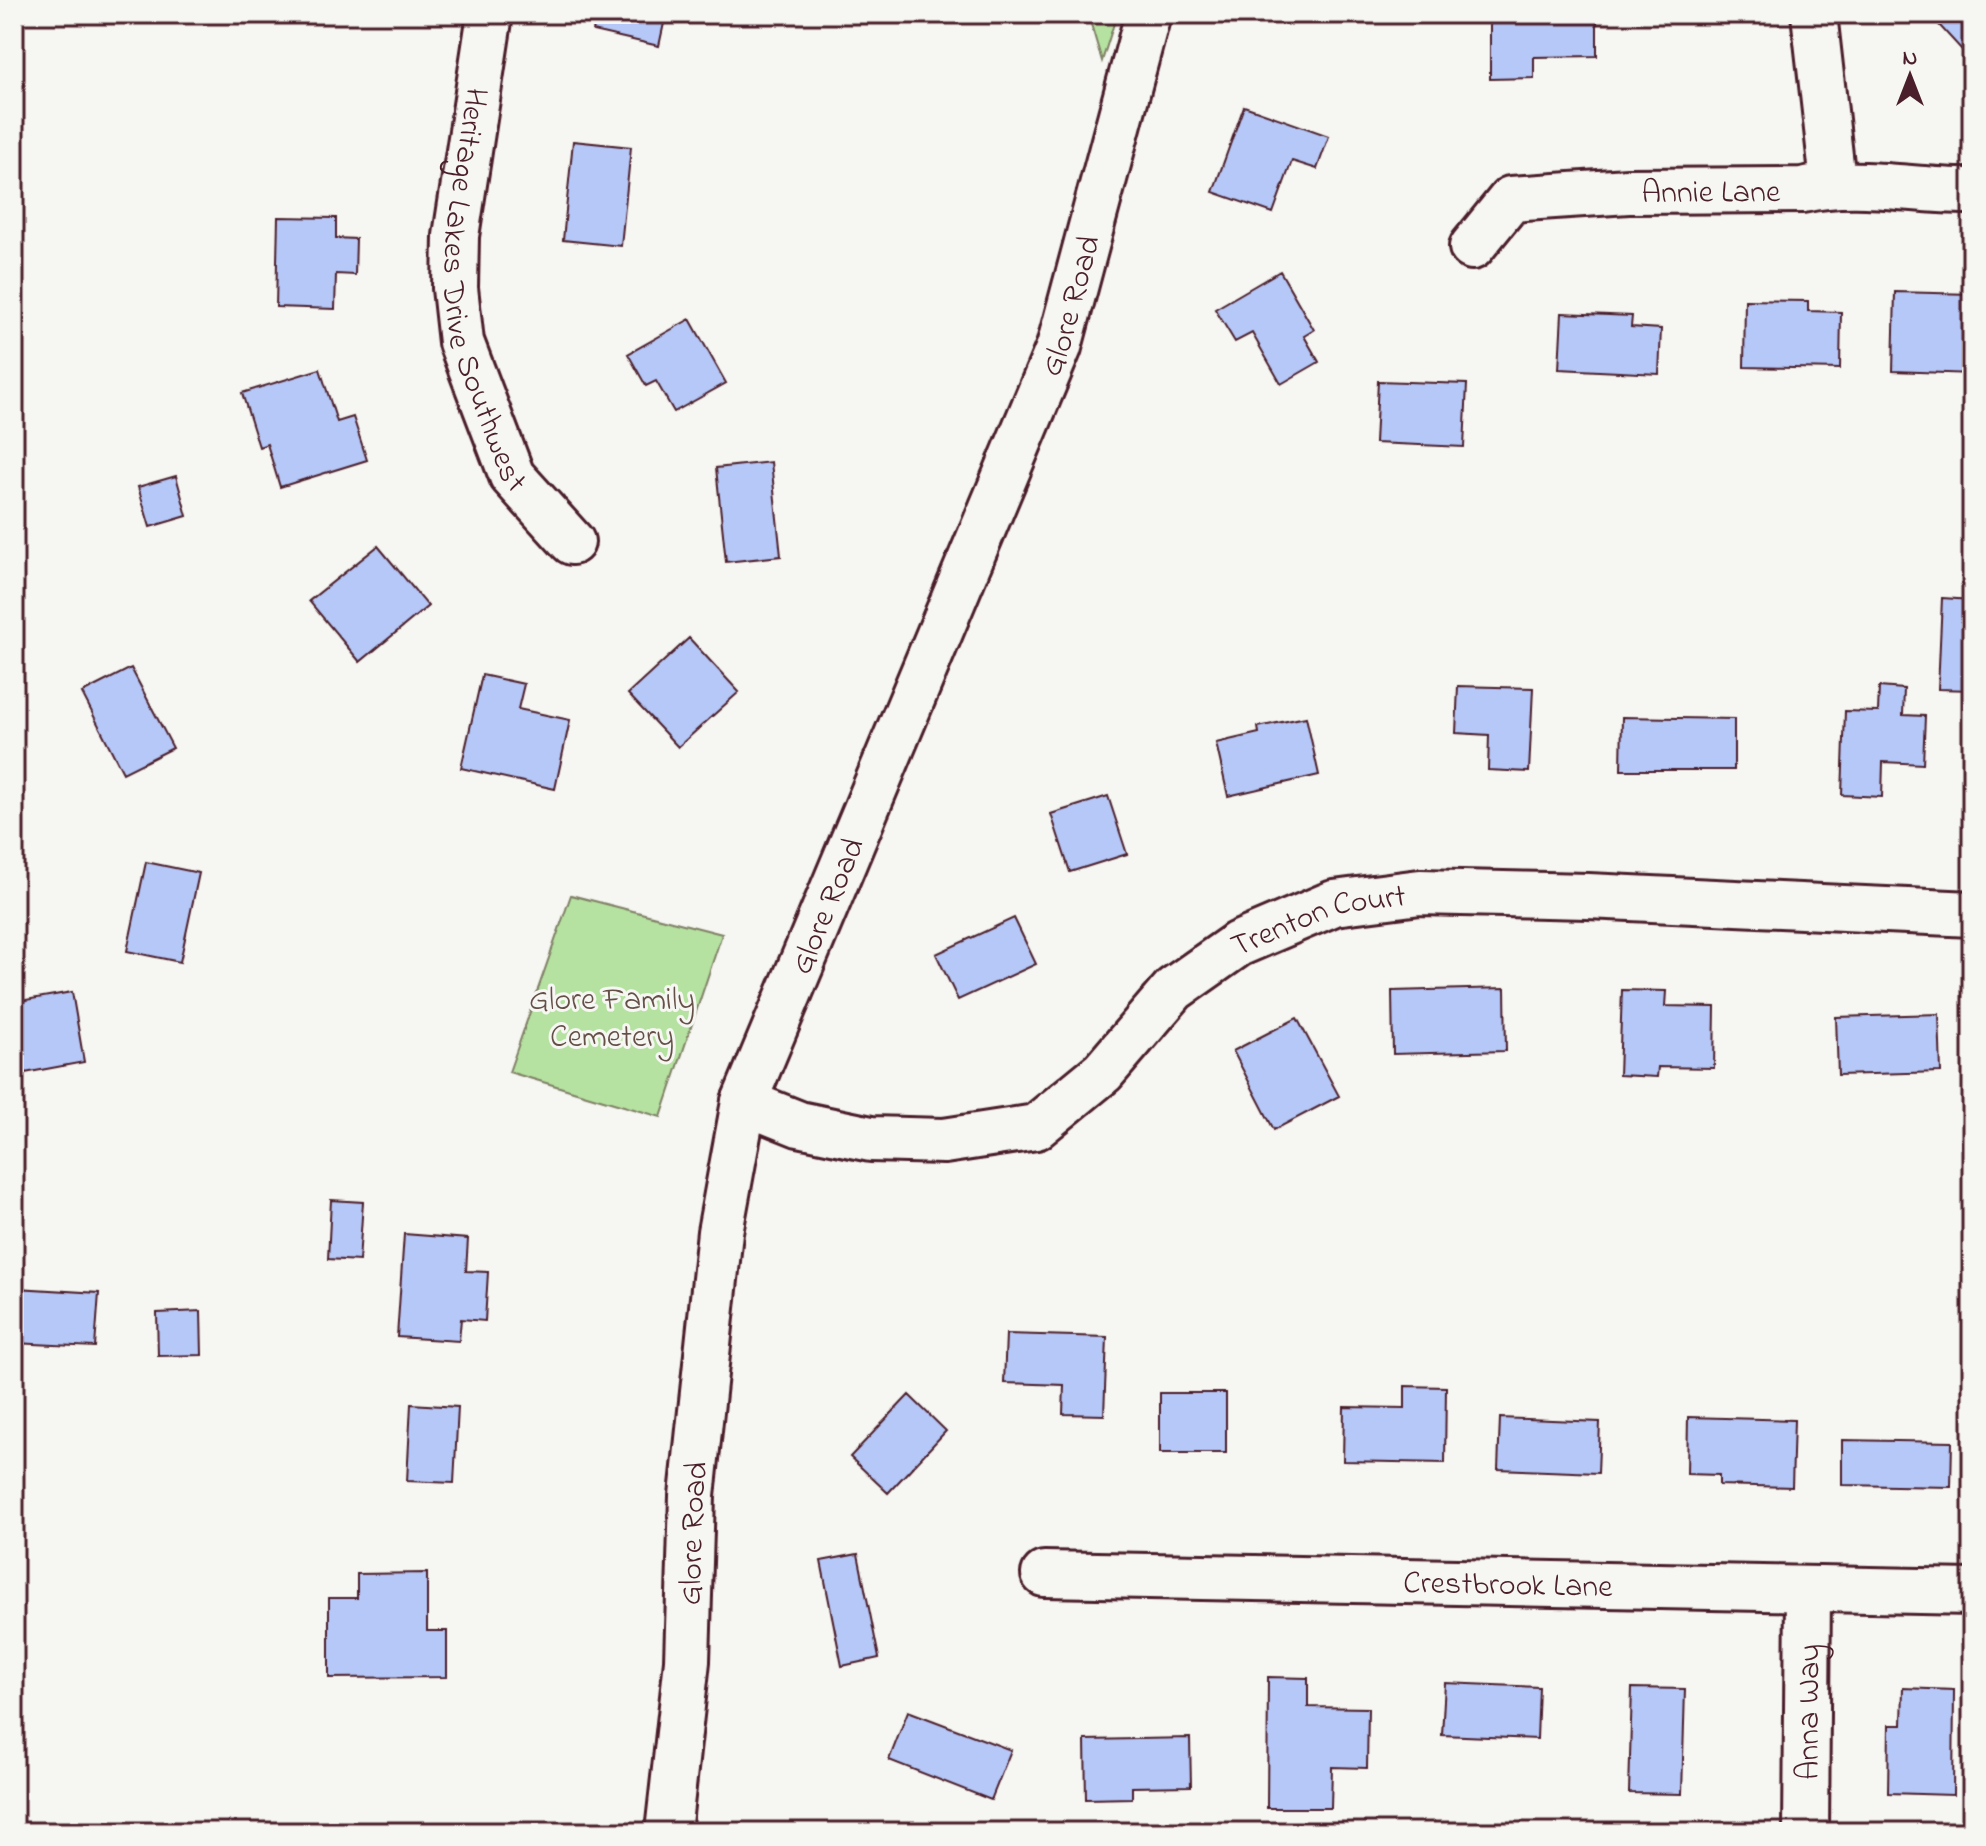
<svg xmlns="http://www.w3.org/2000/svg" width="1986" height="1846" font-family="'Indie Flower',sans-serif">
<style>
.green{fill:#b5e2a1;stroke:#808066;stroke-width:2}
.building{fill:#b6c8f7;stroke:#4a1f2b;stroke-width:2}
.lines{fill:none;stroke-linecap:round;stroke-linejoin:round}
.minor-casing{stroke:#4a1f2b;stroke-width:50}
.minor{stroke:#f6f6f2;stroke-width:44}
.labels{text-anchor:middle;stroke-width:6;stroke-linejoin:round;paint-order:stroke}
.street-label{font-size:32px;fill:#4a1f2b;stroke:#f6f6f2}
.park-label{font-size:32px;fill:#655048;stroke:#f6f6f2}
</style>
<rect width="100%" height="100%" fill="#f6f6f2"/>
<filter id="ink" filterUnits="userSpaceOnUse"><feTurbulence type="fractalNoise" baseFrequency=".0125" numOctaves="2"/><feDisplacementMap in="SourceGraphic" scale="16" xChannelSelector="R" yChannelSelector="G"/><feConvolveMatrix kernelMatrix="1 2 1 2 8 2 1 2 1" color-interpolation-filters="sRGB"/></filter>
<g filter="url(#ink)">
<path class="green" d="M 1088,14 L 1117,14 L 1102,61 Z
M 571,895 L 722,934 L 661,1117 L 509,1072 Z"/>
<path class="building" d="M 14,14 L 31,14 L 14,29 Z
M 597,14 L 666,14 L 659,46 L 593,31 Z
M 1490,14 L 1597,14 L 1597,56 L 1534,57 L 1534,78 L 1490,79 Z
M 1929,14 L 1972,14 L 1972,61 Z
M 1244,106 L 1329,136 L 1317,169 L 1292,161 L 1273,213 L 1213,192 Z
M 573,141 L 631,147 L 621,246 L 563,240 Z
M 278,217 L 336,218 L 336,238 L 356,239 L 355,275 L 336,274 L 335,309 L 276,307 Z
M 1280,271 L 1314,330 L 1304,336 L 1319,362 L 1281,384 L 1252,333 L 1235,342 L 1215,309 Z
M 1895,292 L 1972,294 L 1972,374 L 1893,371 Z
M 1745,300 L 1808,301 L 1808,311 L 1841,312 L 1840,369 L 1744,367 Z
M 1562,313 L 1632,316 L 1631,327 L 1661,329 L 1659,374 L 1559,369 Z
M 690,319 L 726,383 L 674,412 L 656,381 L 646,386 L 628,354 Z
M 320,369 L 337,422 L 353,417 L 367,460 L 280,487 L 267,444 L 259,447 L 242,393 Z
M 1378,381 L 1467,384 L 1464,447 L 1375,443 Z
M 771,462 L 781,556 L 726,562 L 716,468 Z
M 176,476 L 187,516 L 150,527 L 138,487 Z
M 378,546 L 428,606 L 360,662 L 309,601 Z
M 1942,598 L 1972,600 L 1972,690 L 1938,689 Z
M 689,638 L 739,692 L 678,747 L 628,694 Z
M 131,668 L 173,748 L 123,773 L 82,693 Z
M 482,675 L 524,684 L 518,709 L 570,720 L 555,789 L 461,768 Z
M 1458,686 L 1533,688 L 1529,772 L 1488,770 L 1489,735 L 1456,733 Z
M 1879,687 L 1904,689 L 1903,715 L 1925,716 L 1923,764 L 1883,762 L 1882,797 L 1842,795 L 1845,711 L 1878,712 Z
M 1306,717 L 1319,775 L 1228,796 L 1216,743 L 1259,733 L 1258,727 Z
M 1622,717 L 1734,719 L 1734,770 L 1621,770 Z
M 1108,796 L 1127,854 L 1070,872 L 1051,814 Z
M 146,862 L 199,873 L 180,962 L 127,951 Z
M 1014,918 L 1036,964 L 958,1000 L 936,954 Z
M 1505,988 L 1506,1051 L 1393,1054 L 1392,991 Z
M 1622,990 L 1666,991 L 1665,1006 L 1715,1007 L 1714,1068 L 1658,1067 L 1657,1077 L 1619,1075 Z
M 72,992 L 84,1062 L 14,1075 L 14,1002 Z
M 1939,1014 L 1941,1072 L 1838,1075 L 1836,1017 Z
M 1297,1018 L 1339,1096 L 1274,1130 L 1233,1051 Z
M 331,1200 L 363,1202 L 359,1261 L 328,1259 Z
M 404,1234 L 468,1239 L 466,1271 L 488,1272 L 485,1321 L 461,1319 L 459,1341 L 397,1337 Z
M 14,1266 L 18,1266 L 17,1288 L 99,1293 L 95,1347 L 14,1343 Z
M 201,1311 L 202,1355 L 158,1356 L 157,1313 Z
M 1006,1334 L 1107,1337 L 1104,1415 L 1063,1414 L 1064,1385 L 1004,1383 Z
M 1405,1386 L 1446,1387 L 1445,1463 L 1343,1461 L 1344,1407 L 1405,1408 Z
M 1160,1393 L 1226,1393 L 1226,1453 L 1160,1453 Z
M 909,1395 L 946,1431 L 888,1493 L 850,1457 Z
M 411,1404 L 458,1407 L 454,1483 L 407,1481 Z
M 1688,1417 L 1794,1420 L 1792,1487 L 1719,1485 L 1719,1475 L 1687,1474 Z
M 1500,1418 L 1600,1422 L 1598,1473 L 1498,1469 Z
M 1842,1440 L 1952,1442 L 1951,1487 L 1842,1485 Z
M 858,1554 L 879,1658 L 842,1666 L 821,1561 Z
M 427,1573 L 427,1631 L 447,1631 L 447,1677 L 329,1678 L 329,1598 L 357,1598 L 357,1574 Z
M 1268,1677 L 1308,1678 L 1308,1707 L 1368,1708 L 1367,1768 L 1332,1767 L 1331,1808 L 1267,1808 Z
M 1445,1683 L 1539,1687 L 1537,1739 L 1442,1735 Z
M 1632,1688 L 1685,1689 L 1682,1794 L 1629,1793 Z
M 1903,1688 L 1954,1690 L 1953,1795 L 1888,1793 L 1889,1725 L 1902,1725 Z
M 908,1711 L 1011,1750 L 991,1800 L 889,1760 Z
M 1190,1738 L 1191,1786 L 1132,1787 L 1132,1798 L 1086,1799 L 1085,1740 Z"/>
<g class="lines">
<g class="minor-casing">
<g id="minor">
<path id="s1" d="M 490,14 L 456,236 L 455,288 L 461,342 L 512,476 L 572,542"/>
<path d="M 1814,14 L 1833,182"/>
<path id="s2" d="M 1472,247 L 1511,199 L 1628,191 L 1802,190 C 1857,177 1916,192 1972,191"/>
<path id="s3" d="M 744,1102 L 799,1124 L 871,1139 L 944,1141 L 1036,1127 L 1103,1072 L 1174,989 L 1238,944 L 1334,903 L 1420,892 L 1588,896 L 1972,914"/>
<path id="s4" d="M 1044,1574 L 1972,1592"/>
<path id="s5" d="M 668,1832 L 687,1661 L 692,1496 L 720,1232 L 744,1102 L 1059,347 L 1148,14"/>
<path id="s6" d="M 1806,1832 L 1808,1591"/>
</g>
</g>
<use href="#minor" class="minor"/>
</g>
</g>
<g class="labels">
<g class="street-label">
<text dy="11" stroke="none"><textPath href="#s2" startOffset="262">Annie Lane</textPath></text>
<text dy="11" stroke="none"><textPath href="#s1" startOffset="282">Heritage Lakes Drive Southwest</textPath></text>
<text dy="11" stroke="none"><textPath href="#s5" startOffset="1596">Glore Road</textPath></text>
<text dy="11" stroke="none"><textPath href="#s5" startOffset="948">Glore Road</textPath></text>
<text dy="11" stroke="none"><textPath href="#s3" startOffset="658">Trenton Court</textPath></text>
<text dy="11" stroke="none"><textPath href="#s5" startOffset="300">Glore Road</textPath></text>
<text dy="11" stroke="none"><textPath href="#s4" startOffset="464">Crestbrook Lane</textPath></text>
<text dy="11" stroke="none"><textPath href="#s6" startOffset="120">Anna Way</textPath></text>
</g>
<g class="park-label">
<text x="612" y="1009">Glore Family<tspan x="612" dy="37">Cemetery</tspan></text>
</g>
</g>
<rect width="1986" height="1846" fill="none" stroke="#f6f6f2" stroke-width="48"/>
<rect x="24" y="24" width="1938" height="1798" fill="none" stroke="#4a1f2b" stroke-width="3" filter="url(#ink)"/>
<g transform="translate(1910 76)" stroke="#f6f6f2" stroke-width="6" paint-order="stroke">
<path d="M0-6L14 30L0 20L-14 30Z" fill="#4a1f2b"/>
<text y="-12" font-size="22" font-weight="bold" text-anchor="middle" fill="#4a1f2b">N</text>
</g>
</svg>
